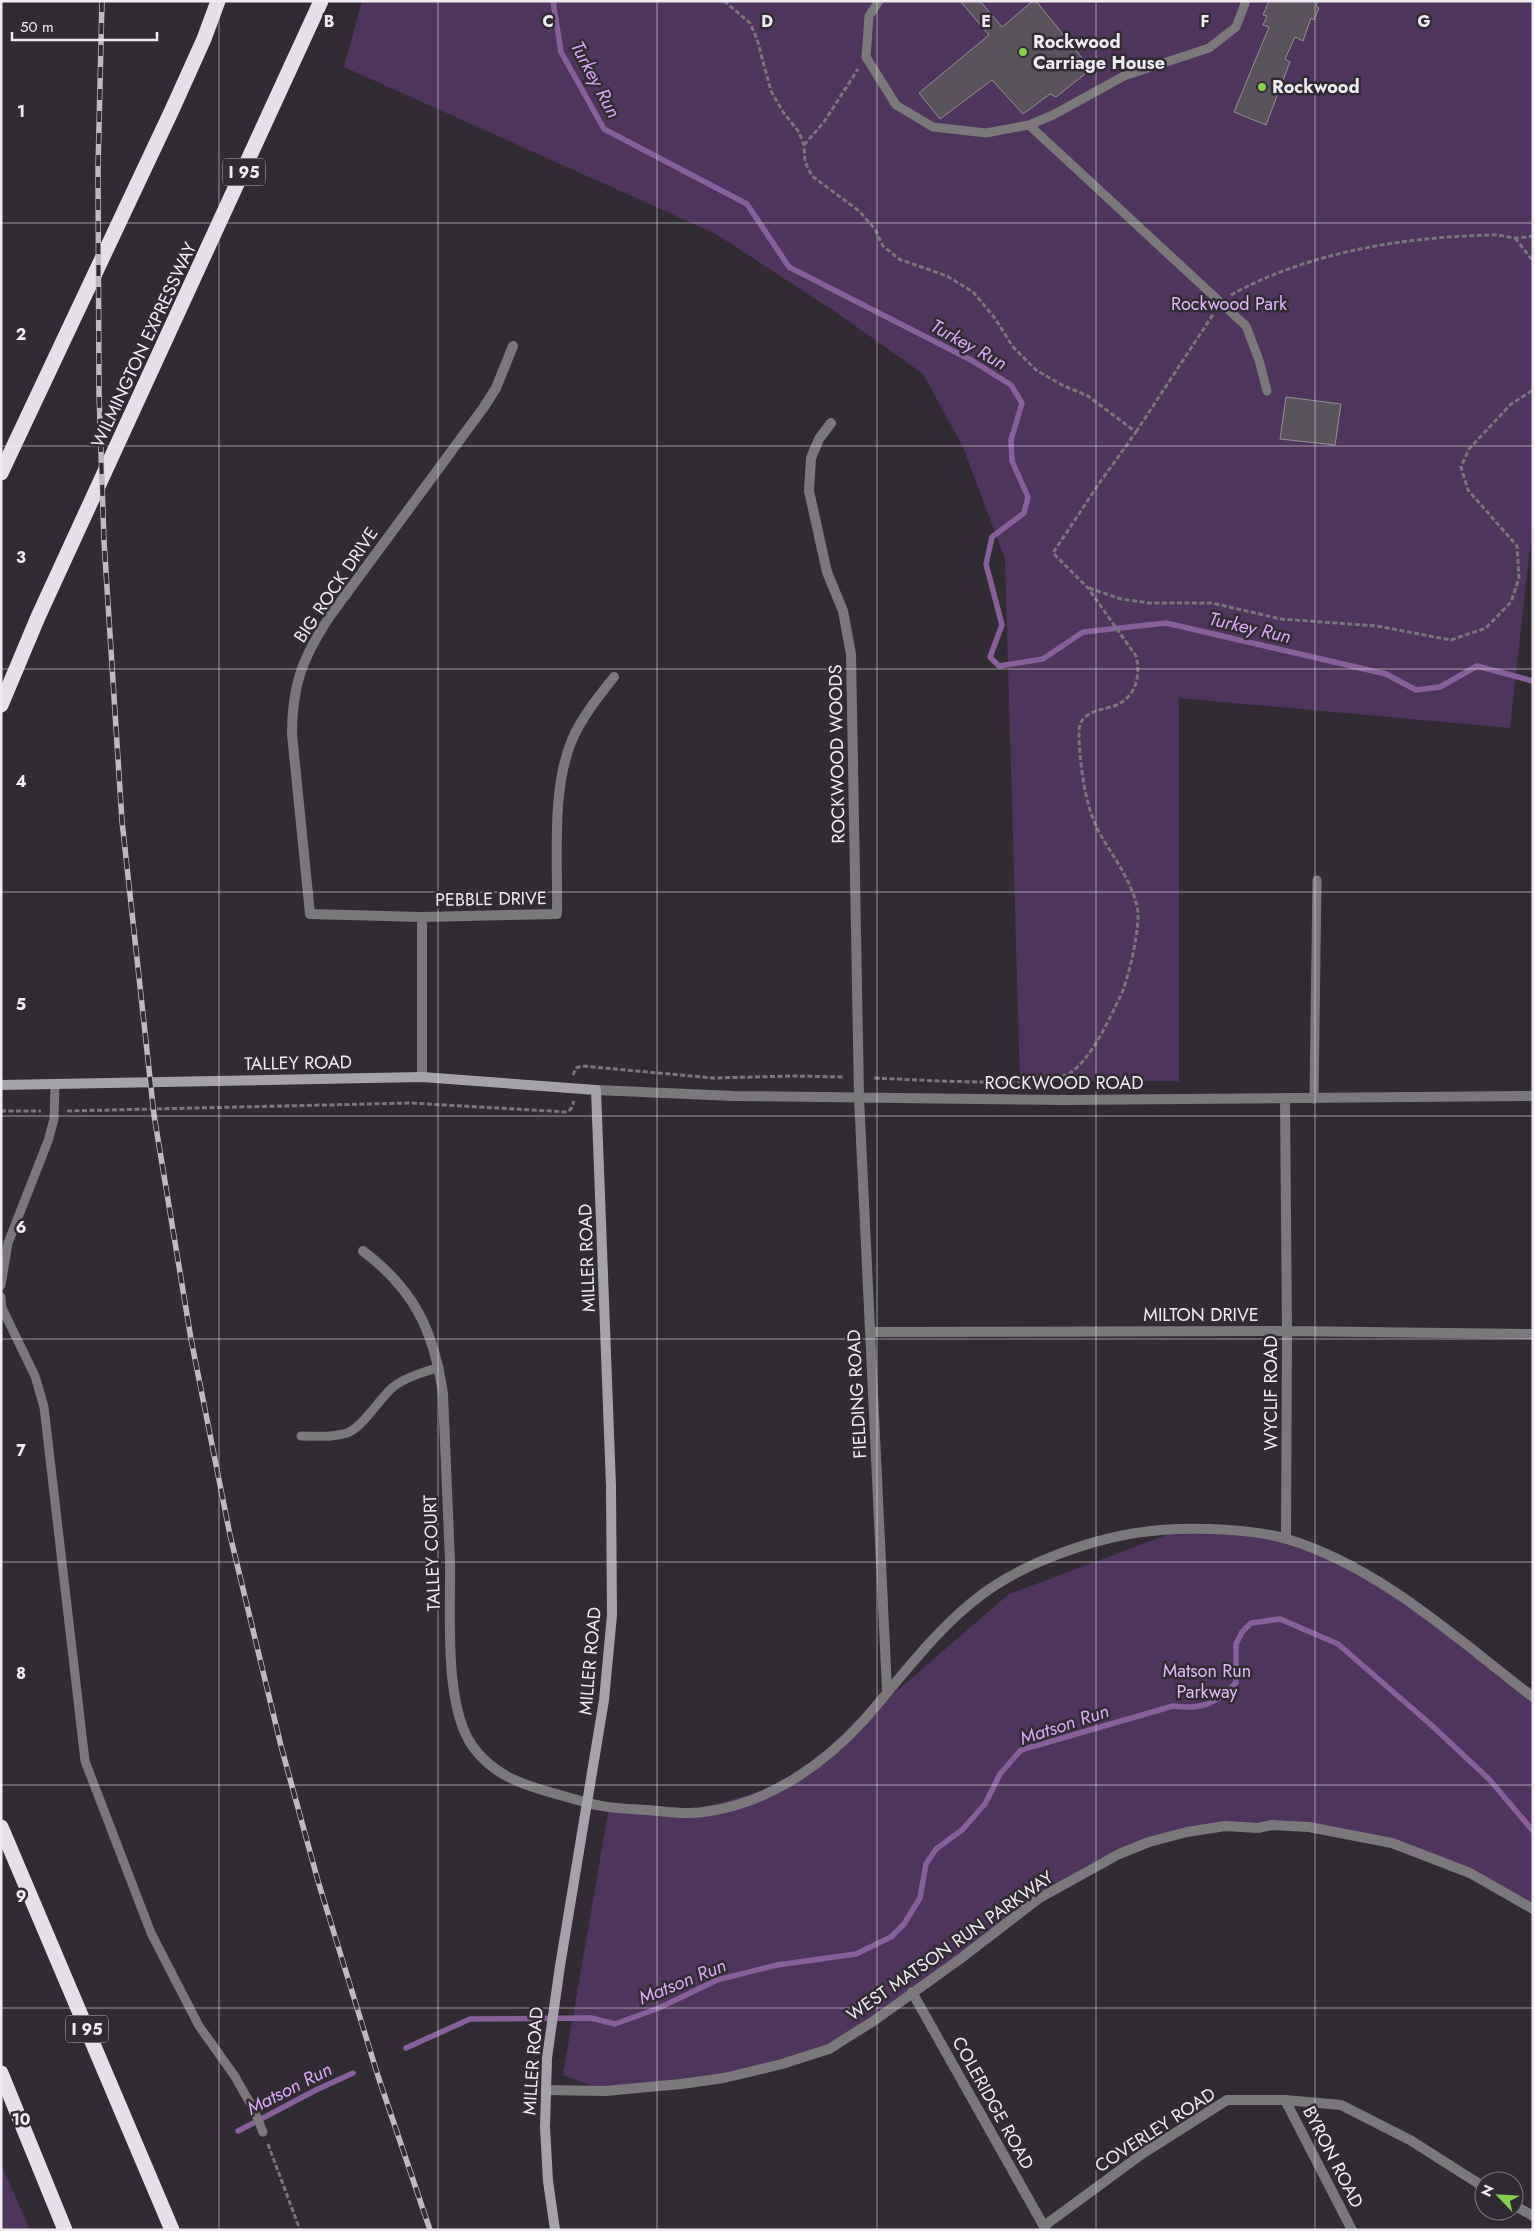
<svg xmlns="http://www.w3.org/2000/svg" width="1534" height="2231" font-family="Jost,sans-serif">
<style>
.green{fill:#4f345d}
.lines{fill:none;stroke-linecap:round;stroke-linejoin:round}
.stream{stroke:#87609b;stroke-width:5.5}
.building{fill:#59535c;stroke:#958f99}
.path{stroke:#79757c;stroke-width:3;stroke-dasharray:5 2.5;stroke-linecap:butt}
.lane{stroke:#7b787c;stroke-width:9}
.street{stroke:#7b787c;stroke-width:10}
.secondary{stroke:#a6a2a9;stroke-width:10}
.highway{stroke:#e6dfea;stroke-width:15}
.rail-casing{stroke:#bebac0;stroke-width:5.5}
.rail{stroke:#312c34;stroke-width:4;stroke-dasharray:11;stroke-linecap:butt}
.grid{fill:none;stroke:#efecf1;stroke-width:1;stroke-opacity:0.55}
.poi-dot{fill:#86cf4b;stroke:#312c34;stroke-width:2}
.labels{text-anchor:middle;stroke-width:5;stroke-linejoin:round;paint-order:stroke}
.shield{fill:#312c34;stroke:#b6b2b8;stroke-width:1}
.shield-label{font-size:16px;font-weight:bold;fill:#efecf1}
.poi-label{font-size:18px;font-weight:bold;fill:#efecf1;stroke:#312c34;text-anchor:start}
.park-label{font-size:18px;fill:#e4b8fb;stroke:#312c34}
.street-label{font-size:18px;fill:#efecf1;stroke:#312c34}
.water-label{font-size:19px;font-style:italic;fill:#dea7fb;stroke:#312c34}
.grid-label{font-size:16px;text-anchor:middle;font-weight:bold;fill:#efecf1;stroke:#312c34;stroke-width:5;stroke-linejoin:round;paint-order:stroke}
</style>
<rect width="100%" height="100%" fill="#312c34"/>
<path class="green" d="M 362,1 L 1533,1 L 1533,521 L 1510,728 L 1179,698 L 1179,1081 L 1020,1081 L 1005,559 L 963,447 L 923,374 L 840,315 L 716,234 L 344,67 Z
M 1180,1530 L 1286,1539 L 1390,1590 L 1533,1697 L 1533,1911 L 1431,1857 L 1341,1833 L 1272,1825 L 1187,1832 L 1119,1854 L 1038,1899 L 829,2049 L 724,2078 L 605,2091 L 563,2075 L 609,1807 L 684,1813 L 784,1785 L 863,1720 L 1009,1594 Z
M 1,2164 L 30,2230 L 1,2230 Z"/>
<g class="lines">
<path class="stream" d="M 553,1 L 561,52 L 604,129 L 747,204 L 789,267 L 971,360 L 1011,385 L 1022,403 L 1011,440 L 1012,461 L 1028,497 L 1024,513 L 992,537 L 986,564 L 1002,625 L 990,657 L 999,666 L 1043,659 L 1083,632 L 1166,623 L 1386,674 L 1416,690 L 1440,687 L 1477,666 L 1533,681
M 406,2048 L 470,2019 L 591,2018 L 615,2024 L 659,2008 L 717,1980 L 777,1965 L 856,1954 L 891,1937 L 904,1924 L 920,1898 L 926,1864 L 936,1849 L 962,1830 L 985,1804 L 1000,1774 L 1021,1750 L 1173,1706 C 1201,1710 1216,1704 1236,1683 L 1236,1644 L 1242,1632 L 1251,1623 L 1280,1619 L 1338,1644 L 1429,1723 L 1489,1779 L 1533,1831
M 238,2131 L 316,2090 L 353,2073"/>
</g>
<path class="building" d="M 960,1 L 980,1 L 1002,27 L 1033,1 L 1036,1 L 1091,69 L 1056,97 L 1050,94 L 1023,114 L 992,80 L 940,119 L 919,93 L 989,35 Z
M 1269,1 L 1318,1 L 1316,6 L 1319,8 L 1314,20 L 1311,18 L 1303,41 L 1295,37 L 1285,59 L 1290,62 L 1266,125 L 1234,112 L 1269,27 L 1263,25 L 1267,16 L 1263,15 Z
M 1286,397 L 1341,404 L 1335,445 L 1280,439 Z"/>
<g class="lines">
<path class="path" d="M 724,1 L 750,23 L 757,39 L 771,91 L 783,112 L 799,132 L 804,145 L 805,162 L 812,176 L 859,211 L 875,229 L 883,246 L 899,259 L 947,276 L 973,292 L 994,317 L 1013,347 L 1036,370 L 1062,385 L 1088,396 L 1136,432 L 1098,485 L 1053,553 L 1088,588 L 1136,656 C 1141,676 1136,698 1114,706 C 1102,710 1089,710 1081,722 C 1077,730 1080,747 1080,756 C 1083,782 1087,809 1099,832 C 1113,857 1130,878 1137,906 C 1142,922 1128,982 1120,997 C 1109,1020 1091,1059 1070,1073 C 1046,1089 907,1079 872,1078
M 804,145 L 824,122 L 858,69
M 1515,238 L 1533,261
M 1231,295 C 1308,252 1404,237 1491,235 C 1499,234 1506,237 1514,238 C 1520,238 1527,237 1533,236
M 1136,432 L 1214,313
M 1089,588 L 1121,599 L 1149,603 L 1212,603 L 1281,619 L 1377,626 L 1451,640 L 1486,628 L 1511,602 L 1519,578 L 1517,546 L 1468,490 L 1461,467 L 1469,449 L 1511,404 L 1533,390
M 573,1075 L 576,1068 L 582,1066 L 713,1078 L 793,1076 L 845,1077
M 1068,1087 L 1071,1072
M 1,1111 L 41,1111
M 67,1111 L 410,1103 L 567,1112 L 571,1109 L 574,1101
M 268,2144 L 300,2230"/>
<path class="lane" d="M 879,1 L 869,16 L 866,57 L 896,105 L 933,127 L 986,133 L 1029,125 L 1053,115 L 1124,76 L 1209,48 L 1236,27 L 1246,1
M 1029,125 L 1246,326 L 1259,360 L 1267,391
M 1314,1099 L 1317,880
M 1,1285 L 8,1243 L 48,1141 L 54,1119 L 55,1084
M 1,1297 L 2,1308 L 35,1376 L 44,1407 L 85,1761 L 151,1933 L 199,2026 L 234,2075 L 253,2108 L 263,2132
M 301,1436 C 316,1436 332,1438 347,1433 C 363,1427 379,1399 393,1387 C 406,1377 424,1372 439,1367"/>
<path class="street" d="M 513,346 L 496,388 L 484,407 L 330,616 C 303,657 292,684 292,734 L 310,914 L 422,917 L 557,914 C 558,861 551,789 572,740 C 582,717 598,697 614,677
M 831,423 L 819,439 L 811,458 L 809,491 L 827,572 L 843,611 L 851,654 L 859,1097 L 887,1690
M 422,1077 L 422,917
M 596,1090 L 734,1096 L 1066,1100 L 1533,1096
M 1285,1098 L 1287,1331 L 1286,1539
M 363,1251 C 415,1290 434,1332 443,1394 C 445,1450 448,1505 450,1561 C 451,1611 443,1705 473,1747 C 501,1785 543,1789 584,1802 C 605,1808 626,1809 647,1810 C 668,1812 689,1815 710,1811 C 770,1802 824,1764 864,1720 C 899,1680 930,1637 971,1603 C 1019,1563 1098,1535 1161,1530 C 1196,1527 1254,1529 1287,1539 C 1380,1567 1457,1639 1533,1697
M 870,1332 L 1287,1331 L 1533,1334
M 912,1992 L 1046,2230
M 546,2090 L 605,2091 L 681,2084 L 724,2078 L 782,2064 L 829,2049 L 875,2020 L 960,1959 L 1038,1899 L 1119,1854 L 1149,1842 L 1187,1832 L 1225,1826 L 1258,1828 L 1272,1825 L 1309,1827 L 1392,1843 L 1470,1873 L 1533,1909
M 1285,2100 L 1352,2230
M 1514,2205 L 1533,2216
M 1044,2226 L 1142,2154 L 1227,2100 L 1285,2100 L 1341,2105 L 1410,2140 L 1484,2187"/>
<path class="secondary" d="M 1,1085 L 422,1077 L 596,1090 L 611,1486 L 612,1615 L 604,1700 L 560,1966 L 547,2058 L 545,2127 L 548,2181 L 555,2230"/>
<path class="highway" d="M 1,473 L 172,110 L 204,39 L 218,1
M 1,705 L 38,617 L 321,1
M 1,1827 L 172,2230
M 1,2073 L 65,2230"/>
<g class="rail-casing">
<path id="rail" d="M 102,1 L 98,169 L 99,393 L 104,541 L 122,821 L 154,1115 L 191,1339 L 230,1535 L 281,1746 L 318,1881 L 378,2076 L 430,2230"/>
</g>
<use href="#rail" class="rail"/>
</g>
<path class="grid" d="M 219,1 L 219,2230M 438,1 L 438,2230M 657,1 L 657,2230M 877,1 L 877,2230M 1096,1 L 1096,2230M 1315,1 L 1315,2230M 1,223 L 1533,223M 1,446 L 1533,446M 1,669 L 1533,669M 1,892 L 1533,892M 1,1116 L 1533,1116M 1,1339 L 1533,1339M 1,1562 L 1533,1562M 1,1785 L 1533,1785M 1,2008 L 1533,2008"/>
<g class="poi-dot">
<circle cx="1023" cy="52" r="5"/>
<circle cx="1262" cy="87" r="5"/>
</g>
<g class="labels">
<g class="shield">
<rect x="223" y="158.5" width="42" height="27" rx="4"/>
<rect x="66" y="2015.5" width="42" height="27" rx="4"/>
</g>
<g class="shield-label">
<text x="244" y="178">I 95</text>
<text x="87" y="2035">I 95</text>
</g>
<g class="poi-label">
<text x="1033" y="48">Rockwood<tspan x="1033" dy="21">Carriage House</tspan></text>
<text x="1272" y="93">Rockwood</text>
</g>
<g class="park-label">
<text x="1229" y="310">Rockwood Park</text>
<text x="1207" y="1677">Matson Run<tspan x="1207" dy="21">Parkway</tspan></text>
</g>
<g class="street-label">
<text transform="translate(144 345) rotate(-65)" y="6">WILMINGTON EXPRESSWAY</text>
<text transform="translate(336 585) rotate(-56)" y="6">BIG ROCK DRIVE</text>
<text transform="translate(837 754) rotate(-91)" y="6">ROCKWOOD WOODS</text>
<text transform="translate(491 899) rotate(-1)" y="6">PEBBLE DRIVE</text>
<text transform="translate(298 1063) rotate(-1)" y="6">TALLEY ROAD</text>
<text x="1064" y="1089">ROCKWOOD ROAD</text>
<text transform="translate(587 1258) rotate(-92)" y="6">MILLER ROAD</text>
<text x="1201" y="1321">MILTON DRIVE</text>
<text transform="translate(1271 1393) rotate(-90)" y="6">WYCLIF ROAD</text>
<text transform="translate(857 1394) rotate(-93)" y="6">FIELDING ROAD</text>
<text transform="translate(432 1553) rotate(-92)" y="6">TALLEY COURT</text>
<text transform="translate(590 1661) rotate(-85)" y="6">MILLER ROAD</text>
<text transform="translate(950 1946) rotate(-35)" y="6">WEST MATSON RUN PARKWAY</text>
<text transform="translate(533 2061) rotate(-86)" y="6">MILLER ROAD</text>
<text transform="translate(993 2103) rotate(61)" y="6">COLERIDGE ROAD</text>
<text transform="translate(1155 2130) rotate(-33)" y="6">COVERLEY ROAD</text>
<text transform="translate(1333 2157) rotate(63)" y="6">BYRON ROAD</text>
</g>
<g class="water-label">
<text transform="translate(596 79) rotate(62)" y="7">Turkey Run</text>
<text transform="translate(969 344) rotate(29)" y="7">Turkey Run</text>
<text transform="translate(1250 627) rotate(13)" y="7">Turkey Run</text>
<text transform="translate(1064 1724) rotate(-18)" y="7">Matson Run</text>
<text transform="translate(682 1981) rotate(-22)" y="7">Matson Run</text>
<text transform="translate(289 2088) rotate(-27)" y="7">Matson Run</text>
</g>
</g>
<g class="grid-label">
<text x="329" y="27">B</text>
<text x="548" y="27">C</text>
<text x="767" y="27">D</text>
<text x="986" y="27">E</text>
<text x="1205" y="27">F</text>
<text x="1424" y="27">G</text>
<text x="21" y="117">1</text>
<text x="21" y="340">2</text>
<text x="21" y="563">3</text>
<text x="21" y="787">4</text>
<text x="21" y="1010">5</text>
<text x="21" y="1233">6</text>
<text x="21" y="1456">7</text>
<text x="21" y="1679">8</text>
<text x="21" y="1902">9</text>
<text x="21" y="2125">10</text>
</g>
<rect width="1534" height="2231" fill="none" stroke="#efecf1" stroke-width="5"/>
<g transform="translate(1499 2196) rotate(295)"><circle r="24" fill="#312c34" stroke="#7d7980"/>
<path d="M0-4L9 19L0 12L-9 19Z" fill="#86cf4b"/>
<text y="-8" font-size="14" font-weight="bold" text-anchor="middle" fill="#efecf1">N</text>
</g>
<path d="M12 32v8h145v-8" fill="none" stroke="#efecf1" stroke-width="2.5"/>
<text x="20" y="32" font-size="15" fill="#efecf1" stroke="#312c34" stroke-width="4" paint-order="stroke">50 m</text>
</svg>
